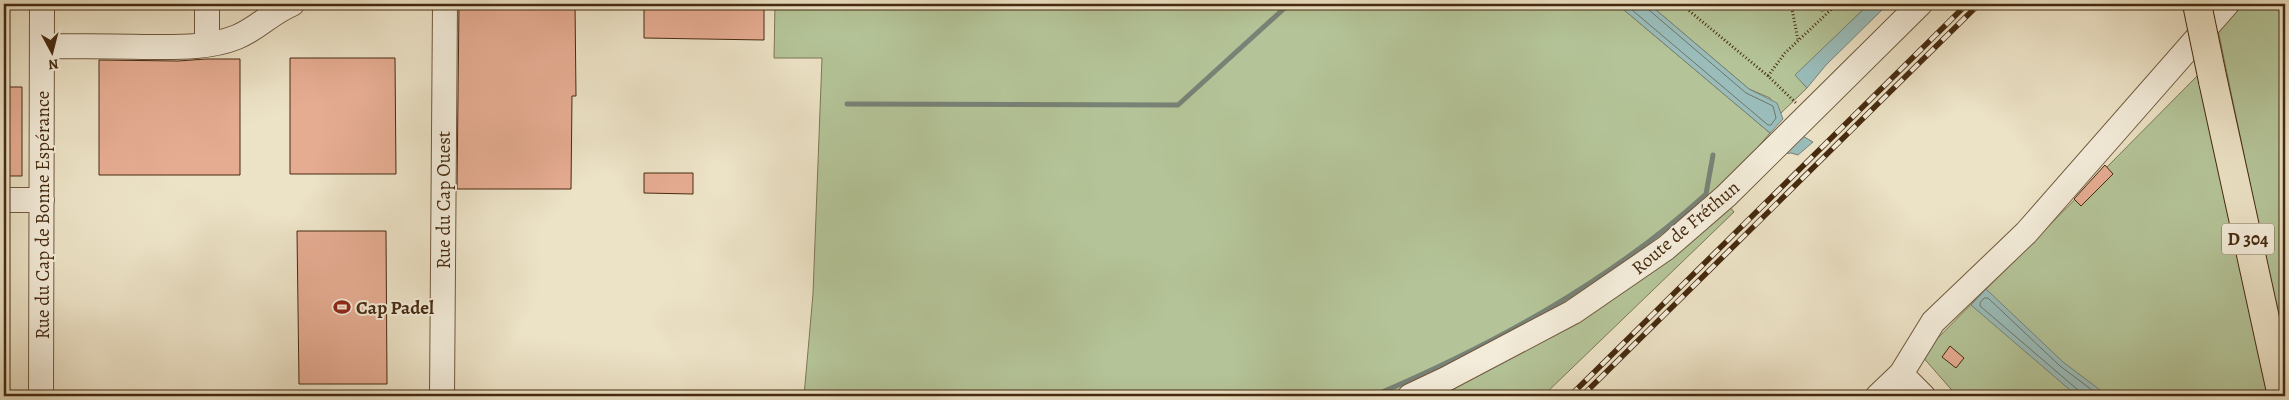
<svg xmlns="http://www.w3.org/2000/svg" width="2289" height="400" font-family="Alegreya,serif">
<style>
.green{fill:#b4c498;stroke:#7d7754}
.water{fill:#9abdbb;stroke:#788276}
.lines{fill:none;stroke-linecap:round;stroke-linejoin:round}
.shore{stroke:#707465;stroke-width:1}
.stream{stroke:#788276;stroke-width:5}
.building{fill:#e6ac92;stroke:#462a0f}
.minor-casing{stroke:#70583d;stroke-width:26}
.major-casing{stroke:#462a0f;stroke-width:30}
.path{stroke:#462a0f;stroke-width:3;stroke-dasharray:1 2.5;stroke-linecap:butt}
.minor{stroke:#f3ecda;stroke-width:24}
.major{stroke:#ece2c6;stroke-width:28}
.rail-casing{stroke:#462a0f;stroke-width:5.5}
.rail{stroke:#f3ecda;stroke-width:4;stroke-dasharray:11;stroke-linecap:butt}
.major-bridge-casing{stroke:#462a0f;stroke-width:30;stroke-linecap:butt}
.major-bridge{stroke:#ece2c6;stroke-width:28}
.labels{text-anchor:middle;stroke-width:4;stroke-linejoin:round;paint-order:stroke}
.shield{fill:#f3ecda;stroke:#7a644c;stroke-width:1}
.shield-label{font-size:18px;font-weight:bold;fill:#462a0f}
.street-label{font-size:19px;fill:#462a0f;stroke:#f3ecda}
.poi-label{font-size:19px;font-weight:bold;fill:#462a0f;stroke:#f3ecda;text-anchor:start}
</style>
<rect width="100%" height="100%" fill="#ece2c6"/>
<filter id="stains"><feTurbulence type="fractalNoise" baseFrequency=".004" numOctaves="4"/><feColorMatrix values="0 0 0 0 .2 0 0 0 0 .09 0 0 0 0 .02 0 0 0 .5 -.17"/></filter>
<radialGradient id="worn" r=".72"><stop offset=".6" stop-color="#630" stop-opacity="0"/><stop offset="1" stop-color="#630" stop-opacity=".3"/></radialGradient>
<path class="green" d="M 775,4 L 1617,4 L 1770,133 L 1719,193 L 1734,212 L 1543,396 L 804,396 L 813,294 L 822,58 L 774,58 Z
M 1649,4 L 1815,4 L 1822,12 L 1831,4 L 1869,4 L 1796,75 L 1807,88 L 1780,114 L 1770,98 L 1749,89 Z
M 2239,4 L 2285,4 L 2285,352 L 2218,30 Z
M 2199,74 L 2273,396 L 1957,396 L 1921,355 Z"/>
<path class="water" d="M 1617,4 L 1649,4 L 1749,89 L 1777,103 L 1783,119 L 1770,133 Z
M 1869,4 L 1888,4 L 1826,65 L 1807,88 L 1795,75 Z
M 1801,135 L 1813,142 L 1798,155 L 1791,153 L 1782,154 Z
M 1986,289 L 2063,362 L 2108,396 L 2077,396 L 1971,305 Z"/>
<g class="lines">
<path class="shore" d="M 1625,4 L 1768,125 L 1771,125 L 1776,118 L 1773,106 L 1746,93 L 1649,10 L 1647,4
M 2080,396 L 2078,390 L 1980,306 L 1980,303 L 1984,298 L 1988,298 L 2060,366 L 2100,396"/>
<path class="stream" d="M 847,104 L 1178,105 L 1289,4
M 1373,396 C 1493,345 1609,282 1706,194 L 1713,155"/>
</g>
<path class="building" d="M 459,4 L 575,4 L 576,96 L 572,96 L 571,189 L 457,189 Z
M 644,4 L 764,4 L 764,40 L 644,38 Z
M 290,58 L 395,58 L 396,174 L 290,174 Z
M 206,59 L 240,59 L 240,175 L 99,175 L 99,60 L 178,61 Z
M 4,87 L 22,87 L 22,176 L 4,176 Z
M 2105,165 L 2113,174 L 2081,206 L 2074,199 Z
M 644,173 L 693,173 L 693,194 L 644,193 Z
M 297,231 L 386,231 L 387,384 L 299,384 Z
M 1950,346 L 1964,358 L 1956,368 L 1942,357 Z"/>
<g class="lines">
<g class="minor-casing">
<path id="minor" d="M 207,44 L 207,4
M 42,46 C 75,46 109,46 142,47 C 173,47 207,49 237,37 C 257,29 272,12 292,4
M 4,200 L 42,200
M 41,396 L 42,4
M 442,396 L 445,4
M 1410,396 L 1446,379 L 1573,312 L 1666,248 L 1726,196 L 1920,4
M 1878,396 L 1901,374
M 1923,396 L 1901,374 L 1933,322 L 2026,233 L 2227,4"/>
</g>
<g class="major-casing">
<path id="major" d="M 2213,81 L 2282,396"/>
</g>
<path class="path" d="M 1681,4 L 1768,76 L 1796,103
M 1791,4 L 1798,40
M 1768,76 L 1785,53 L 1837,4"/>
<use href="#minor" class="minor"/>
<use href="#major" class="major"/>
<g class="rail-casing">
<path id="rail" d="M 1570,396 L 1967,4
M 1582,396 L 1979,4"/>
</g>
<use href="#rail" class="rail"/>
<g class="major-bridge-casing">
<path id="major-bridge" d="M 2197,4 L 2213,81"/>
</g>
<use href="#major-bridge" class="major-bridge"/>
</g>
<defs>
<g id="stadium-bare" transform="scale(1.35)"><path d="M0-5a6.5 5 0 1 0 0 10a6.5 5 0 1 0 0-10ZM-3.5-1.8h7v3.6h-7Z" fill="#8f2418" stroke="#f3ecda" stroke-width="2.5" paint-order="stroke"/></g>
</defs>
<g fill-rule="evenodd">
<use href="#stadium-bare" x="342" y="307"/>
</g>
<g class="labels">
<rect class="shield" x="2222" y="223.5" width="52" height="31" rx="4"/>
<g class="shield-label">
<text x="2248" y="245">D 304</text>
</g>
<g class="street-label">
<text transform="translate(443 200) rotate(-90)" y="7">Rue du Cap Ouest</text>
<text transform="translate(42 215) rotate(-90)" y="7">Rue du Cap de Bonne Espérance</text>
<text transform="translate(1685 227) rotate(-40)" y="7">Route de Fréthun</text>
</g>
<g class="poi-label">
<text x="356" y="314">Cap Padel</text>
</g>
</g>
<rect width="2289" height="400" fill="none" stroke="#ece2c6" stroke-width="20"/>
<rect x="5" y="5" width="2279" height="390" fill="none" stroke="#462a0f" stroke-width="2.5"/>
<rect x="10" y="10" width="2269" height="380" fill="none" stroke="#462a0f"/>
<g transform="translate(52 52) rotate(173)" stroke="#f3ecda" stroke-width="4" paint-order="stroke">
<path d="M0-4L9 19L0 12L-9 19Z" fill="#462a0f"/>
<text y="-8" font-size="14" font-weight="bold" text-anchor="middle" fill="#462a0f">N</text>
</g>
<rect width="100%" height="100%" filter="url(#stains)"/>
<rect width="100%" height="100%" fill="url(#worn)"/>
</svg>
